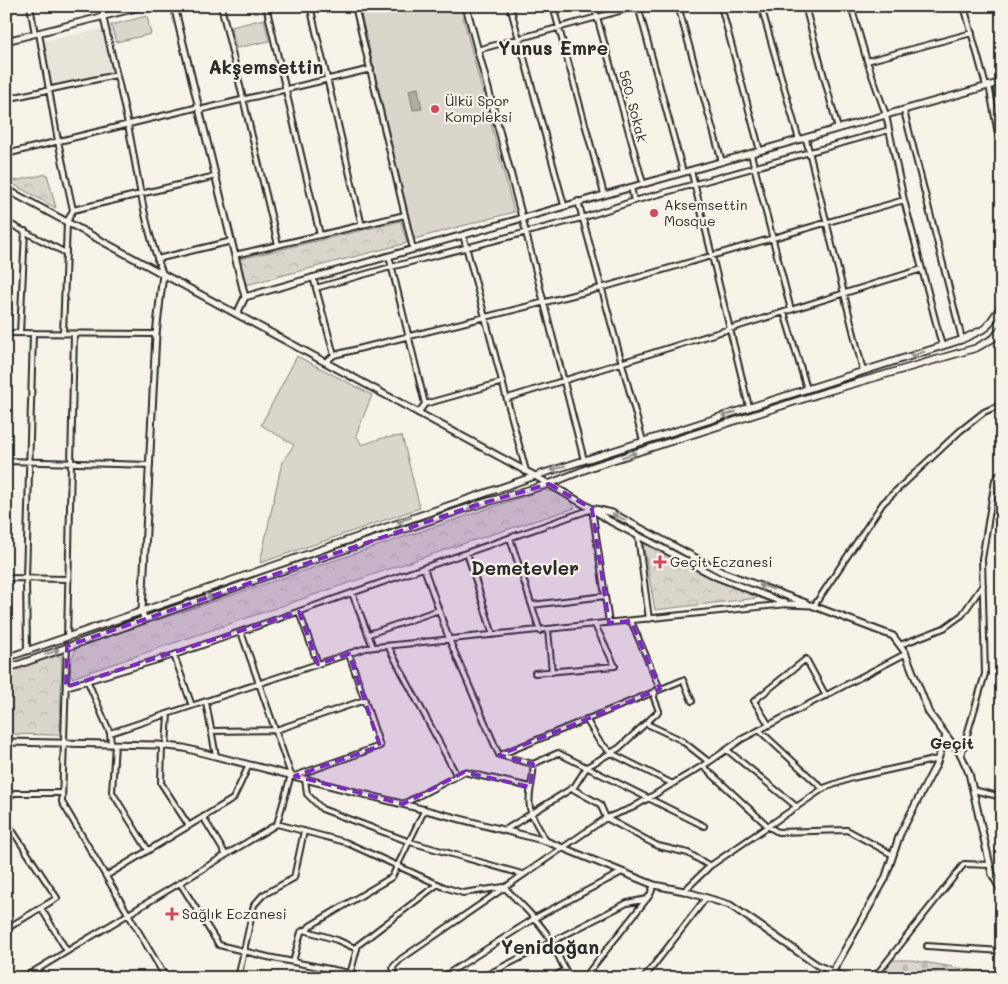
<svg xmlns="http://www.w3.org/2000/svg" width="1008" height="984" font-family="Mali,sans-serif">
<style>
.built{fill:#e8e4da}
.forest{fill:url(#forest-crowns);stroke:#82807c}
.cemetery{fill:url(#cemetery-stones);stroke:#82807c}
.garden{fill:#dad6cc;stroke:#82807c}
.water{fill:#afaca4;stroke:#7a7874}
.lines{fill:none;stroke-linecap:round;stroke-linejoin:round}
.minor-casing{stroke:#2b2b2b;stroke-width:8}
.tertiary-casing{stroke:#2b2b2b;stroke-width:9}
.secondary-casing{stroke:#2b2b2b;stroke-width:9}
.minor{stroke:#f7f3e8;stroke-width:4}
.tertiary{stroke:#f7f3e8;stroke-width:5}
.secondary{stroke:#f7f3e8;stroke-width:5.5}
.oneway{stroke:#918f8a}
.marked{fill:#7b2cbf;fill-opacity:0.2;stroke:#7b2cbf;stroke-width:4;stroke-dasharray:10 6;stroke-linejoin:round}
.poi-dot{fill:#d1495b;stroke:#f7f3e8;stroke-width:2}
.labels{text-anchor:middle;stroke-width:4.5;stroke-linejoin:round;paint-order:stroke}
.poi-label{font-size:14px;fill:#2b2b2b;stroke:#f7f3e8;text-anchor:start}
.street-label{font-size:14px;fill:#2b2b2b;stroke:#f7f3e8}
.quarter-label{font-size:16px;font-weight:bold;fill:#2b2b2b;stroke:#f7f3e8}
.district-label{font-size:19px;font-weight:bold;fill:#2b2b2b;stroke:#f7f3e8}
</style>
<defs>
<pattern id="forest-crowns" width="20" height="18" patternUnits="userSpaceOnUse" patternTransform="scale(1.25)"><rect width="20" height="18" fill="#dad6cc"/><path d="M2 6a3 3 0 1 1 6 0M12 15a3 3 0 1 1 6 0" fill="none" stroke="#bbb8af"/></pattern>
<pattern id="cemetery-stones" width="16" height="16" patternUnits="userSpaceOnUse" patternTransform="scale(1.25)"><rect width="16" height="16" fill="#dad6cc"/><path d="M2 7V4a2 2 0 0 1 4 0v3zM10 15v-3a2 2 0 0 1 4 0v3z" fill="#bbb8af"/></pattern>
</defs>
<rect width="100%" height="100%" fill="#f7f3e8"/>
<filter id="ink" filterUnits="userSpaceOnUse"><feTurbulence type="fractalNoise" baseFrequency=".02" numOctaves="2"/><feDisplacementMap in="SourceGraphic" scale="10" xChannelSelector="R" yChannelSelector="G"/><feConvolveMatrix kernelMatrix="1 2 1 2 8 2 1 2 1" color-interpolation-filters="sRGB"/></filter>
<g filter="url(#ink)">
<path class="built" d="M 101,29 L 112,71 L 51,86 L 44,41 Z"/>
<path class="forest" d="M 47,174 L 56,208 L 9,182 Z
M 401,221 L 407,243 L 246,285 L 240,259 Z
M 543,490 C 556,491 568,496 575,508 L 465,543 L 72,678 C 68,667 71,657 78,647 Z
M 643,543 L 711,578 L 758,595 L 757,598 L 655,610 Z
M 62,654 L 60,735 L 6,734 L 6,672 Z"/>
<path class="cemetery" d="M 892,960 L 911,960 L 989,973 L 994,978 L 879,978 Z"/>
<path class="garden" d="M 359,6 L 460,6 L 514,212 L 414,239 Z
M 147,16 L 151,34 L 116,42 L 111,25 Z
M 264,19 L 269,41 L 236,48 L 231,27 Z
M 297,356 L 372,395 L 356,435 L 362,445 L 382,438 L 402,436 L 420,508 L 260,563 L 282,462 L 294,445 L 261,425 Z"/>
<path class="water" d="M 418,88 L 422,109 L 413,110 L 409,90 Z"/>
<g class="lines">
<g class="minor-casing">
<path id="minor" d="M 30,6 L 35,34
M 101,6 C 109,46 120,85 128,125 C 138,175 144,227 163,274
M 221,6 L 278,245
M 266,6 L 320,235
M 310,6 L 362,226
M 355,6 L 413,249
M 510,6 L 564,205
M 553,6 L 604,194
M 594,6 L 643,183
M 638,6 L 683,172
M 678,6 L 722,162
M 721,6 L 760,151
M 761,6 L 799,140
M 805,6 L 838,129
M 851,6 L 867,61 L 886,115 L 904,200 L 942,346
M 964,6 L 986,86
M 806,9 L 815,6
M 39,33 L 58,141 L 73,210
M 477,50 L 638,6
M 867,61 L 972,33
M 989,85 L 1002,156
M 6,99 L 116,75
M 199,110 L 371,69
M 904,111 L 962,339
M 806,139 L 863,371
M 6,154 L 199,107
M 751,154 L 791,310
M 691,170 L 749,407
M 631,187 L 634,201
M 578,201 L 643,441
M 522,217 L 584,460
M 6,222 L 66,253
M 463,235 L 526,471
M 235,255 L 405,215
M 389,256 L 425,404
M 157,259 L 232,241
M 313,277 L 334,355
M 316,288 L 391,267 L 582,218 L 634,201 L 889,130
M 784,312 L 807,389
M 6,333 L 156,334
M 20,333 L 25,231
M 63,334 L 67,222 L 73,210 L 216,176
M 326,362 L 334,355 L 601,288 L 904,200
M 508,398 L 922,269
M 418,413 L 425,404 L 503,382
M 6,461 L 150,465
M 638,536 L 649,619
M 510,538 L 540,631
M 467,553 L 493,635
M 424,568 L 449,639 L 499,755 L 533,764 C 535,778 527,793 530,808 C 532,819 541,831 546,841
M 6,578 L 68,579
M 352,593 L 373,647
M 532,605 L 605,596
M 814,606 L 883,503 L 960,431 L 984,412 L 1002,404
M 299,612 L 318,664
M 631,621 L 660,689
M 548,630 L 552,672
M 369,634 L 439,610
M 67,637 L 74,334
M 900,645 L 944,628 L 962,615 L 983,585
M 67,646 L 62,802 L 166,978
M 388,646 L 457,776 L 403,804
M 27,651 L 26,578 L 33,334
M 174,655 L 192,706
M 535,673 L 615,666 L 595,625
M 88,682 L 110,733 L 111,744
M 66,687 L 174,655 L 592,509 L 609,623
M 206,702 L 216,756
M 586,719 L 599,741 L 611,753 L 671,783
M 647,724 L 681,740 L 709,762
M 769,725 L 754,701 L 806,659 L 826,696
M 759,730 L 823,789
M 211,731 L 276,730 L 365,700
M 110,733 L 366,648 L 787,604
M 115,744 L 112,792 L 148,850
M 162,745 L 161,783 L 189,826
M 166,746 L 168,714
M 727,750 L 797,807
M 500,755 L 683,680 L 692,701
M 961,755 L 985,674 L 982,559 L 995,480 L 1002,472
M 533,764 L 558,753 L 704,826
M 703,766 L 769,827 L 778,832 L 847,830 L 893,855
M 295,776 L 380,746 L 349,654
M 457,776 L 464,772 L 530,787
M 305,779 L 307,794 L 322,809 L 410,842 L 522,874
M 571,788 L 600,804 L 606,818 L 658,846 L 688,853 L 710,866
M 973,790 L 1002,797
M 6,797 L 15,793 L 62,793
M 203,817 L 226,855
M 6,821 L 57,898 L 6,929
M 277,824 L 345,842 L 444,887 L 463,893 L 504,887 C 521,904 538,920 551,940 C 558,953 561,966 571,978
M 505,830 L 574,787 L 587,767 L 619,748 L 659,711 L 654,698 L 655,691
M 106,876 L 233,799 L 249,765
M 180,883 L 219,945 L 268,957 L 375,978
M 684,891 L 710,866 L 824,788 L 852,778 L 938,759
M 41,908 L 67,951
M 307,930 L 310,926 L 392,877 L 425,809
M 927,946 L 1002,951
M 293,962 L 301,932 L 304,930 L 337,940 L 357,949
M 23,978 L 277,824 L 291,775 L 241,632
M 238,978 L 254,905 L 263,895 L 294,878 L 304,831
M 349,978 L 358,945 L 438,884
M 395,978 L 393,967 L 401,959 L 606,818 L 632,808 L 709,762 L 742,739 L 905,654
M 441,978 L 535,918 L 622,872
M 481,978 L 627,903 L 647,899
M 552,978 L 565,970
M 584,978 L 650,895 L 654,885
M 644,978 L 706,898
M 874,978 L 964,864 L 990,865"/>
</g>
<g class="tertiary-casing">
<path id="tertiary" d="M 174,6 L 245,297
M 466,6 L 522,217
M 6,41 L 144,6
M 6,189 L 535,476 L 592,509 L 610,521 L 717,577 L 787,604 L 811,605 L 893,636 L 905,652 L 929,713 L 961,755 L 969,773 L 992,874 L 1002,892
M 237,314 L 245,297 L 1002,82
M 595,509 L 612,513 L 722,572 L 806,603
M 144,619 L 142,610 L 156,334 L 163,274
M 6,742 L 158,745 L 184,748 L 546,841 L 654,885 L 684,891 L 730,905 L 817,965 L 846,978
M 829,978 L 885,879 L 900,834 L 936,765 L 946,736"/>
</g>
<g class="secondary-casing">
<path id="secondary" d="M 6,658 L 535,476 L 961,340 L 986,328 L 1002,305
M 6,669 L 270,575 L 473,506 L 549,484 L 594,466 L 825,392 L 976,348 L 994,338 L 1002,327"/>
</g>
<use href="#minor" class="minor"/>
<use href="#tertiary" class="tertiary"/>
<use href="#secondary" class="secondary"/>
</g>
<defs><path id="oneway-shaft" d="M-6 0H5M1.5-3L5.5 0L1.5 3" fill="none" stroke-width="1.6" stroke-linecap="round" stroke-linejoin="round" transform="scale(1.25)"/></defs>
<g class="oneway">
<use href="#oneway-shaft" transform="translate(917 354) rotate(162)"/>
<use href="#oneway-shaft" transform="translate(729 414) rotate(162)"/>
<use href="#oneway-shaft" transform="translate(629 455) rotate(-17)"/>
<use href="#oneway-shaft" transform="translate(558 468) rotate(162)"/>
<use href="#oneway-shaft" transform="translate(475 506) rotate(-17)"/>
<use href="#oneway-shaft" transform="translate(619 517) rotate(-153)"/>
<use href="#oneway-shaft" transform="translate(404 520) rotate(161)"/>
<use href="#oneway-shaft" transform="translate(766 587) rotate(-160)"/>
<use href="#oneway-shaft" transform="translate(205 598) rotate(-19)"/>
<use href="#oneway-shaft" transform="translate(52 652) rotate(-20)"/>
</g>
</g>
<path class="marked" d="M 549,484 L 592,509 L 609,623 L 631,621 L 660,689 L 499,755 L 533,764 L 530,787 L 464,772 L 403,804 L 295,776 L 380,746 L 349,654 L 318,664 L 299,612 L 66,687 L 67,646 L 473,506 Z"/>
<g class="poi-dot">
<circle cx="435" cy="109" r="5"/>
<circle cx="654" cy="213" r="5"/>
<path d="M657.5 554.5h5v5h5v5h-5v5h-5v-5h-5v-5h5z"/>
<path d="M169.5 906.5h5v5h5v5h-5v5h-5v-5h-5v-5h5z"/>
</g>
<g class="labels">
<g class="poi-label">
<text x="445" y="106">Ülkü Spor<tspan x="445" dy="16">Kompleksi</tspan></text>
<text x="664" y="210">Aksemsettin<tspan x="664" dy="16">Mosque</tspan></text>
<text x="670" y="567">Geçit Eczanesi</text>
<text x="182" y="919">Sağlık Eczanesi</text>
</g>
<g class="street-label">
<text transform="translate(633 106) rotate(75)" y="5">560. Sokak</text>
</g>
<g class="quarter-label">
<text x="952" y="749">Geçit</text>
</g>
<g class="district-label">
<text x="553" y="55">Yunus Emre</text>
<text x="266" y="74">Akşemsettin</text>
<text x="525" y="575">Demetevler</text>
<text x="550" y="954">Yenidoğan</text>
</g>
</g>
<rect width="1008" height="984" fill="none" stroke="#f7f3e8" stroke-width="25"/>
<rect x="12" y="12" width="983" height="959" fill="none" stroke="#2b2b2b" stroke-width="2" filter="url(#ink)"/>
</svg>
